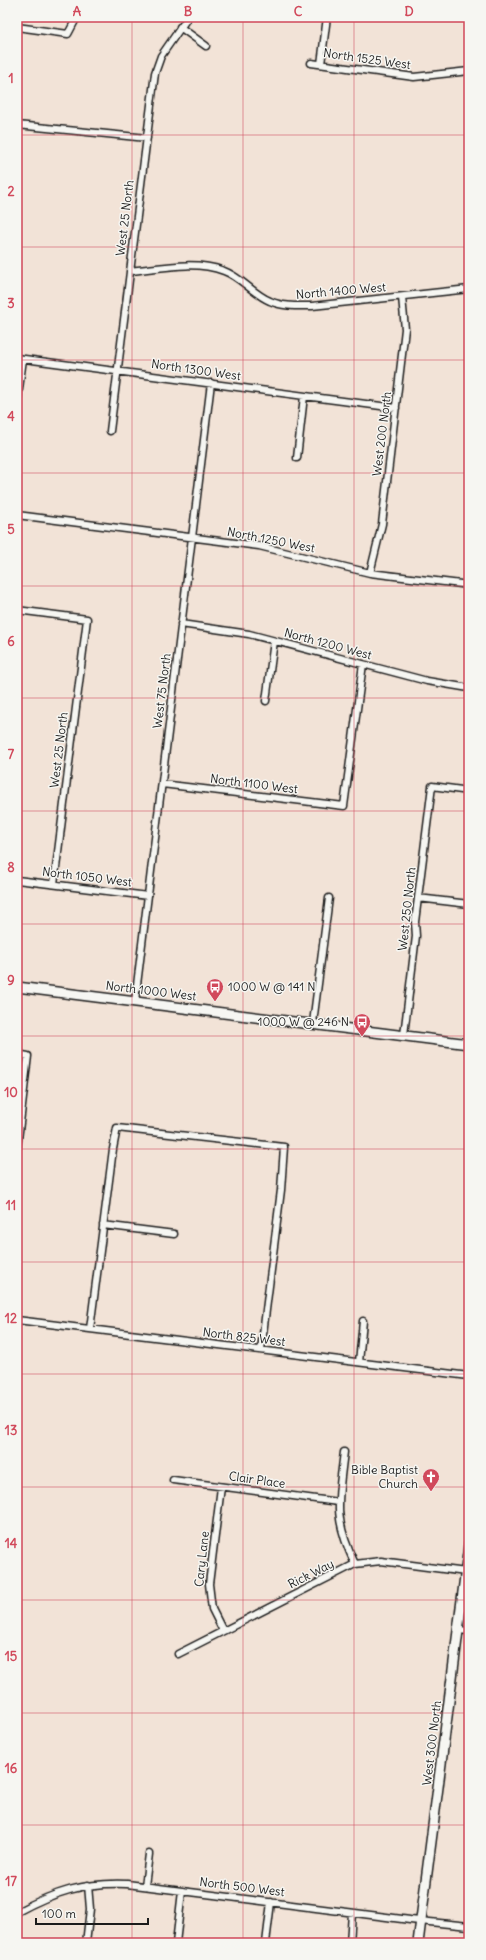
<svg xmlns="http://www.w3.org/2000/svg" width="486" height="1960" font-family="Delius,sans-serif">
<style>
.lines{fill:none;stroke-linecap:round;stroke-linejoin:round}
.street-casing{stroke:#1c1c1c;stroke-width:9}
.secondary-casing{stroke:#1c1c1c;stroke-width:12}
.street{stroke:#f6f6f2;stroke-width:6}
.secondary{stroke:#f6f6f2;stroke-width:9}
.grid{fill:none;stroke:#d1495b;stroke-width:1;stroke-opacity:0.55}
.labels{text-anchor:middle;stroke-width:3;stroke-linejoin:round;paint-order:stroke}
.street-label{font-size:12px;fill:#1c1c1c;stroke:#f6f6f2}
.poi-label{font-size:12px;fill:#1c1c1c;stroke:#f6f6f2;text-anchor:end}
.neatline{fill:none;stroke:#d1495b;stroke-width:1.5}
.grid-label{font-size:13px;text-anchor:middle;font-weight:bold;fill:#d1495b}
</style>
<rect width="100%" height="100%" fill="#f2e3d7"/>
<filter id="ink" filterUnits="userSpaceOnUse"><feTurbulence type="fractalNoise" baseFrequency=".025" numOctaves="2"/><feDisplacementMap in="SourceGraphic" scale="8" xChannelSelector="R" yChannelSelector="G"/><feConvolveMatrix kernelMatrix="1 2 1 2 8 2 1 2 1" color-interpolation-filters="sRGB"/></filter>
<g filter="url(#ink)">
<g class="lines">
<g class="street-casing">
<path id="street" d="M 17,27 L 68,34 L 77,17
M 180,27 L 206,46
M 311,63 L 414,77 L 469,71
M 321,64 L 327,17
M 17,125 L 147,138
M 130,271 C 161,268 194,260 224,271 C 241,277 253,294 270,301 C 283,307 298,306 312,306 L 469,289
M 17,358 L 396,408
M 17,404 L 23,359
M 110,431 L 155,73 L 161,56 L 188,17
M 297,458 L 304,396
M 17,515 L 259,546 L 370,573 L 469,585
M 370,573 L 382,524 L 405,329 L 402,297
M 17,610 L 87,619 L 54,884
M 181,624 L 249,634 L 427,681 L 469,688
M 266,701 L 274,641
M 162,784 L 344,806 L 363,664
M 17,880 L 148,896
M 418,898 L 469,904
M 135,1001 L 211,383
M 313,1023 L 329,898
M 404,1035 L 416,936 L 415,922 L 432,786 L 469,791
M 17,1054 L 28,1056 L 17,1148
M 103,1225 L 174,1234
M 17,1320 L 469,1376
M 90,1329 L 113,1149 L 117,1128 L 284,1147 L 281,1190 L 261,1350
M 359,1362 L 363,1321
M 344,1452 C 338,1501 333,1518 355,1564
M 173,1480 L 338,1502
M 221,1487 L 209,1584 L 212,1609 L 223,1631
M 458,1630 L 469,1631
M 178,1654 L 355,1564 L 381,1561 L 466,1572
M 145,1886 L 149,1854
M 17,1912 C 54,1892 85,1882 127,1884 L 410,1920 L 469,1926
M 86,1943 L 90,1909 L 88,1885
M 176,1943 L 182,1891
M 266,1943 L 271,1902
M 350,1943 L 352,1913"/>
</g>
<g class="secondary-casing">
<path id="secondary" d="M 17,987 L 469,1044
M 418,1943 L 469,1545"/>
</g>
<use href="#street" class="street"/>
<use href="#secondary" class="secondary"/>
</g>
</g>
<path class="grid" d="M 132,17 L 132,1943M 243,17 L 243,1943M 354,17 L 354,1943M 17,135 L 469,135M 17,247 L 469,247M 17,360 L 469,360M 17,473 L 469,473M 17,586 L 469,586M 17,698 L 469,698M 17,811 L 469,811M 17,924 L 469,924M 17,1036 L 469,1036M 17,1149 L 469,1149M 17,1262 L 469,1262M 17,1374 L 469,1374M 17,1487 L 469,1487M 17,1600 L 469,1600M 17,1713 L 469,1713M 17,1825 L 469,1825"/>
<defs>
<g id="bus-pin" transform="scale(0.9)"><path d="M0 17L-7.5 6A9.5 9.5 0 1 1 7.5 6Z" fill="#d1495b" stroke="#f6f6f2"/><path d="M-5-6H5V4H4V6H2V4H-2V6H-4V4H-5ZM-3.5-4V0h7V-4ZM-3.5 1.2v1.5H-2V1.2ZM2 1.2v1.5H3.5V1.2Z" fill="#fff"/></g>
<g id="church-pin" transform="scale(0.9)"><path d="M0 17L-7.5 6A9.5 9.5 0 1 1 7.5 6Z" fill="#d1495b" stroke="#f6f6f2"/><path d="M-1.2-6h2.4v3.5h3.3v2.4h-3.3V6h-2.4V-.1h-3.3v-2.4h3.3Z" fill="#fff"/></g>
</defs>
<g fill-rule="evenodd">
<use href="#bus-pin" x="215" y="987"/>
<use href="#bus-pin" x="362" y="1022"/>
<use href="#church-pin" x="431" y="1477"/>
</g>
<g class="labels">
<g class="street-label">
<text transform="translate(367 59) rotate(8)" y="4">North 1525 West</text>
<text transform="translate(125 218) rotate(-83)" y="4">West 25 North</text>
<text transform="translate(341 291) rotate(-5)" y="4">North 1400 West</text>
<text transform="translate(196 370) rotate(8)" y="4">North 1300 West</text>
<text transform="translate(382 434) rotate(-83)" y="4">West 200 North</text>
<text transform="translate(271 540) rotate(11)" y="4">North 1250 West</text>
<text transform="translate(328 644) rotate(15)" y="4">North 1200 West</text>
<text transform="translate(162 691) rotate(-83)" y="4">West 75 North</text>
<text transform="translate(59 750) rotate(-83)" y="4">West 25 North</text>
<text transform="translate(254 784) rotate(7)" y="4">North 1100 West</text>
<text transform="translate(87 877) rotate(7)" y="4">North 1050 West</text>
<text transform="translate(407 909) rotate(-84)" y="4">West 250 North</text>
<text transform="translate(151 991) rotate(7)" y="4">North 1000 West</text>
<text transform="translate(244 1337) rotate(7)" y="4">North 825 West</text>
<text transform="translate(257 1480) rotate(8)" y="4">Clair Place</text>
<text transform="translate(202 1559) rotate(-84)" y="4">Cary Lane</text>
<text transform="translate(311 1574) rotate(-27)" y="4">Rick Way</text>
<text transform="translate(432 1743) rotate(-83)" y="4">West 300 North</text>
<text transform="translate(242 1887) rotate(7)" y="4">North 500 West</text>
</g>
<g class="poi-label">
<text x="228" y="991" text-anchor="start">1000 W @ 141 N</text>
<text x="349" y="1026">1000 W @ 246 N</text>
<text x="418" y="1474">Bible Baptist<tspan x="418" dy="14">Church</tspan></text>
</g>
</g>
<rect width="486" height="1960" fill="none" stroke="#f6f6f2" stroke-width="44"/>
<path d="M36 1918v6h112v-6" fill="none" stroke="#1c1c1c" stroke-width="2"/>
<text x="42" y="1918" font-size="12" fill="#1c1c1c" stroke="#f6f6f2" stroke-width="3" paint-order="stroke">100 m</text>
<rect x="22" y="22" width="442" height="1916" class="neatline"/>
<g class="grid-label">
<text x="77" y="16">A</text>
<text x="188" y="16">B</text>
<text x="298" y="16">C</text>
<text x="409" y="16">D</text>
<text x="11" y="83">1</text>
<text x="11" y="196">2</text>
<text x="11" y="308">3</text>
<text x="11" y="421">4</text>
<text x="11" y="534">5</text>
<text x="11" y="646">6</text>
<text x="11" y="759">7</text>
<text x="11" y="872">8</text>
<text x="11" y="985">9</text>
<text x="11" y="1097">10</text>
<text x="11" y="1210">11</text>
<text x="11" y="1323">12</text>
<text x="11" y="1435">13</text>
<text x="11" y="1548">14</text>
<text x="11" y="1661">15</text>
<text x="11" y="1773">16</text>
<text x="11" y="1886">17</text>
</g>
</svg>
